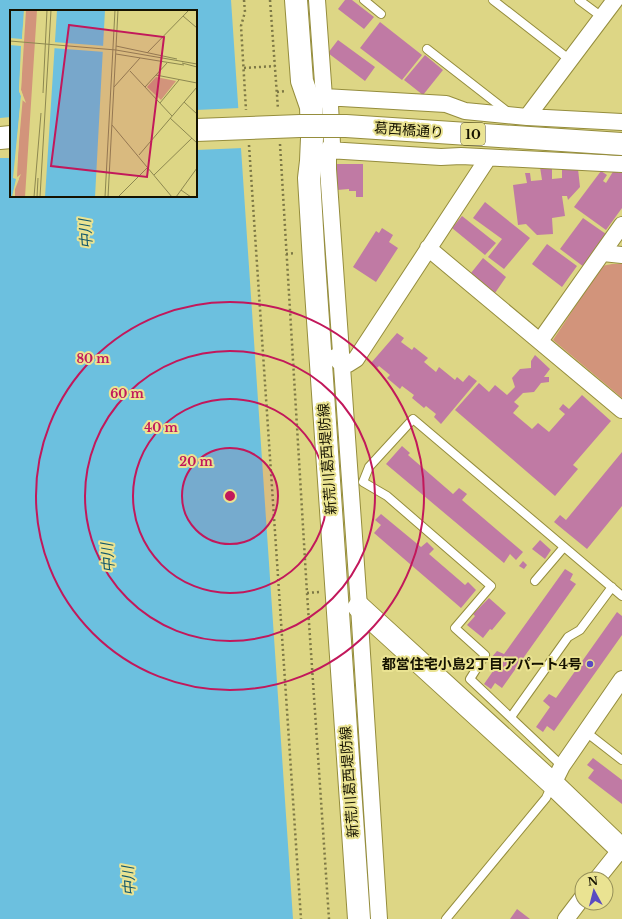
<svg xmlns="http://www.w3.org/2000/svg" width="622" height="919" font-family="'Libre Baskerville','Noto Sans JP',serif">
<style>
.green{fill:#d2947b}
.water{fill:#6cc0df;fill-rule:evenodd}
.pier{fill:#ddd685}
.building{fill:#c07aa4}
.lines{fill:none;stroke-linecap:round;stroke-linejoin:round}
.lane-casing{stroke:#958d3d;stroke-width:10}
.street-casing{stroke:#958d3d;stroke-width:18}
.secondary-casing{stroke:#958d3d;stroke-width:24}
.primary-casing{stroke:#958d3d;stroke-width:24}
.path{stroke:#7d7845;stroke-width:2.5;stroke-dasharray:2 3;stroke-linecap:butt}
.lane{stroke:#fff;stroke-width:8}
.street{stroke:#fff;stroke-width:16}
.secondary{stroke:#fff;stroke-width:22}
.primary{stroke:#fff;stroke-width:22}
.primary-bridge-casing{stroke:#958d3d;stroke-width:24;stroke-linecap:butt}
.primary-bridge{stroke:#fff;stroke-width:22}
.ring{fill:none;stroke:#c2185b;stroke-width:2}
.poi-dot{fill:#5a4ac2;stroke:#eae392;stroke-width:1.5}
.labels{text-anchor:middle;stroke-width:4;stroke-linejoin:round;paint-order:stroke}
.shield{fill:#eae392;stroke:#55512c;stroke-width:1}
.shield-label{font-size:13px;font-weight:bold;fill:#151200}
.street-label{font-size:14px;fill:#151200;stroke:#eae392}
.poi-label{font-size:14px;font-weight:bold;fill:#151200;stroke:#eae392;text-anchor:end}
.water-label{font-size:15px;font-style:italic;fill:#10576c;stroke:#eae392}
.inset-road{fill:none;stroke:#8d8850;stroke-width:1}
.view{fill:#c2185b;fill-opacity:0.15;stroke:#c2185b;stroke-width:2}
.inset-edge{fill:none;stroke:#151200;stroke-width:2}
.centre{fill:#c2185b;stroke:#eae392;stroke-width:2}
.ring-label{font-size:12px;text-anchor:middle;font-weight:bold;fill:#c2185b;stroke:#eae392;stroke-width:4;stroke-linejoin:round;paint-order:stroke}
</style>
<rect width="100%" height="100%" fill="#ddd685"/>
<path class="green" d="M 612,264 L 622,264 L 622,398 L 553,340 L 602,266 Z"/>
<path class="water" d="M 0,0 L 231,0 L 293,919 L 0,919 ZM 11,11 L 196,11 L 196,196 L 11,196 Z"/>
<path class="pier" d="M 240,108 L 243,148 L 196,150 L 196,110 Z
M 11,117 L 11,158 L 0,158 L 0,118 Z"/>
<path class="building" d="M 345,0 L 352,0 L 374,17 L 364,29 L 338,9 Z
M 380,22 L 422,55 L 402,80 L 360,48 Z
M 338,40 L 375,67 L 365,81 L 328,53 Z
M 425,55 L 443,70 L 423,95 L 404,80 Z
M 337,164 L 363,164 L 363,197 L 356,197 L 356,191 L 349,191 L 349,189 L 337,190 Z
M 540,167 L 546,167 L 546,169 L 552,168 L 552,179 L 562,178 L 562,169 L 578,169 L 580,187 L 568,200 L 567,196 L 562,196 L 565,216 L 552,218 L 553,234 L 537,235 L 526,224 L 518,225 L 513,185 L 527,183 L 525,173 L 530,173 L 531,181 L 542,180 Z
M 614,170 L 619,173 L 622,171 L 622,208 L 606,230 L 574,207 L 601,171 L 607,175 L 603,181 L 606,183 Z
M 485,202 L 530,238 L 504,269 L 488,257 L 502,239 L 473,218 Z
M 462,216 L 496,243 L 485,255 L 452,228 Z
M 583,218 L 606,234 L 584,267 L 560,249 Z
M 382,228 L 393,235 L 389,242 L 398,248 L 376,282 L 353,267 L 376,231 L 379,233 Z
M 547,244 L 577,266 L 562,287 L 532,264 Z
M 483,258 L 506,277 L 495,293 L 471,273 Z
M 397,333 L 404,338 L 401,342 L 412,350 L 414,347 L 428,358 L 424,362 L 436,372 L 439,367 L 455,380 L 457,377 L 463,382 L 469,375 L 477,381 L 441,424 L 434,417 L 436,414 L 426,406 L 424,408 L 412,398 L 414,395 L 402,386 L 400,389 L 387,378 L 390,375 L 379,366 L 377,368 L 371,363 Z
M 535,355 L 550,369 L 544,377 L 549,377 L 549,382 L 541,383 L 534,392 L 523,393 L 514,402 L 519,406 L 513,413 L 532,429 L 538,423 L 549,432 L 565,414 L 559,409 L 563,404 L 569,409 L 582,395 L 611,421 L 573,465 L 578,469 L 555,496 L 455,410 L 479,383 L 489,392 L 495,385 L 507,395 L 515,387 L 512,378 L 520,369 L 531,368 L 531,361 Z
M 402,446 L 410,453 L 408,455 L 453,494 L 459,488 L 467,494 L 462,500 L 523,552 L 516,560 L 510,554 L 504,563 L 386,464 Z
M 622,452 L 622,506 L 587,549 L 554,522 L 560,515 L 566,520 Z
M 381,514 L 421,547 L 427,542 L 434,549 L 429,554 L 465,585 L 468,582 L 476,590 L 461,608 L 374,533 L 381,525 L 375,520 Z
M 540,540 L 551,550 L 545,559 L 532,549 Z
M 523,561 L 527,565 L 524,569 L 519,566 Z
M 565,569 L 573,574 L 570,580 L 576,584 L 502,688 L 495,683 L 491,689 L 484,684 L 498,664 L 491,658 L 497,651 L 504,654 Z
M 489,598 L 506,613 L 492,630 L 490,629 L 483,638 L 467,625 L 475,616 L 473,614 Z
M 617,612 L 622,616 L 622,635 L 554,731 L 547,726 L 543,732 L 536,727 L 550,707 L 543,701 L 549,694 L 556,698 Z
M 593,758 L 622,780 L 622,804 L 588,778 L 594,770 L 587,765 Z
M 517,909 L 530,919 L 510,919 Z"/>
<g class="lines">
<g class="lane-casing">
<path id="lane" d="M 364,0 L 381,14
M 493,0 L 570,60
M 579,0 L 602,17
M 427,49 L 508,112
M 535,581 L 564,547
M 511,717 L 568,637 L 580,630 L 612,587
M 586,732 L 622,760
M 562,766 L 470,679 L 485,655 L 455,628 L 491,586 L 387,496 L 363,482 L 369,467 L 413,419 L 622,596
M 446,919 L 546,798 L 552,785"/>
</g>
<g class="street-casing">
<path id="street" d="M 317,0 L 324,97 L 330,105 L 332,144 L 328,150 L 328,169 L 359,607 L 379,919
M 324,97 L 446,104 L 465,111 L 527,117 L 622,122
M 527,117 L 615,0
M 328,150 L 441,157 L 461,156 L 622,164
M 428,248 L 622,410
M 603,253 L 622,255
M 540,341 L 622,225
M 335,357 L 342,365 L 348,364 L 356,359 L 488,158
M 553,784 L 562,766 L 622,679
M 597,879 L 621,849
M 566,919 L 582,898"/>
</g>
<g class="secondary-casing">
<path id="secondary" d="M 296,0 L 302,81 L 311,107 L 312,138 L 311,161 L 309,178 L 314,262 L 359,919
M 359,607 L 553,784 L 622,850"/>
</g>
<g class="primary-casing">
<path id="primary" d="M 0,138 L 11,137"/>
</g>
<path class="path" d="M 244,0 L 245,12 L 241,26 L 246,110
M 270,0 L 278,109
M 244,68 L 275,66
M 277,92 L 286,91
M 280,144 L 307,593 L 329,919
M 249,145 L 301,919
M 286,254 L 296,253
M 307,593 L 319,592"/>
<use href="#lane" class="lane"/>
<use href="#street" class="street"/>
<use href="#secondary" class="secondary"/>
<use href="#primary" class="primary"/>
<g class="primary-bridge-casing">
<path id="primary-bridge" d="M 196,130 L 300,126 L 346,126 L 622,144"/>
</g>
<use href="#primary-bridge" class="primary-bridge"/>
</g>
<circle cx="230" cy="496" r="48" fill="#c2185b" fill-opacity=".12"/>
<g class="ring">
<circle cx="230" cy="496" r="48"/>
<circle cx="230" cy="496" r="97"/>
<circle cx="230" cy="496" r="145"/>
<circle cx="230" cy="496" r="194"/>
</g>
<circle class="poi-dot" cx="590" cy="664" r="4"/>
<g class="labels">
<rect class="shield" x="461" y="123" width="24" height="22" rx="3"/>
<g class="shield-label">
<text x="473" y="139">10</text>
</g>
<g class="street-label">
<text transform="translate(409 130) rotate(4)" y="5">葛西橋通り</text>
<text transform="translate(327 459) rotate(-94)" y="5">新荒川葛西堤防線</text>
<text transform="translate(349 782) rotate(-94)" y="5">新荒川葛西堤防線</text>
</g>
<g class="poi-label">
<text x="582" y="669">都営住宅小島2丁目アパート4号</text>
</g>
<g class="water-label">
<text transform="translate(86 234) rotate(-94)" y="5">中川</text>
<text transform="translate(108 558) rotate(-94)" y="5">中川</text>
<text transform="translate(129 881) rotate(-94)" y="5">中川</text>
</g>
</g>
<g transform="translate(10 10)">
<rect width="187" height="187" fill="#ddd685"/>
<path d="M 16,0 L 27,0 L 15,187 L 5,187 L 5,177 L 11,164 L 7,167 L 11,89 L 16,93 L 11,80 ZM 146,67 L 166,71 L 151,90 L 137,77 Z" fill="#d2947b"/>
<path d="M 0,0 L 14,0 L 9,81 L 11,86 L 4,168 L 7,168 L 2,187 L 0,187 ZM 47,0 L 95,0 L 85,187 L 35,187 Z" fill="#6cc0df"/>
<path d="M 14,0 L 11,80 L 13,86 L 6,166 L 9,169 L 2,187 L 6,169 L 3,168 L 11,86 L 9,81 L 11,36 L 0,35 L 0,28 L 12,29 ZM 43,32 L 95,36 L 95,42 L 42,38 Z" fill="#ddd685"/>
<path class="inset-road" d="M 173,6 L 187,18M 0,31 L 106,40 L 187,54M 106,36 L 167,49M 137,43 L 179,0M 106,44 L 174,55M 172,53 L 187,57M 120,61 L 162,106M 146,65 L 187,73M 104,77 L 130,48M 135,77 L 157,53M 33,83 L 37,0M 174,92 L 187,104M 150,93 L 169,70M 160,108 L 187,133M 102,115 L 162,187M 129,145 L 187,77M 144,165 L 182,128M 171,180 L 181,187M 24,187 L 31,103M 27,187 L 28,168M 30,187 L 41,0M 95,187 L 105,0M 98,187 L 108,0M 108,187 L 138,157M 166,187 L 187,158"/>
<path class="view" d="M 59,15 L 154,27 L 137,167 L 41,156 Z"/>
<rect width="187" height="187" class="inset-edge"/>
</g>
<circle cx="230" cy="496" r="6" class="centre"/>
<g class="ring-label">
<text x="93" y="363">80 m</text>
<text x="127" y="398">60 m</text>
<text x="161" y="432">40 m</text>
<text x="196" y="466">20 m</text>
</g>
<g transform="translate(594 891) rotate(353)"><circle r="19" fill="#eae392" stroke="#958f58"/>
<path d="M0-3L7 15L0 10L-7 15Z" fill="#5a4ac2"/>
<text y="-6" font-size="11" font-weight="bold" text-anchor="middle" fill="#151200">N</text>
</g>
</svg>
